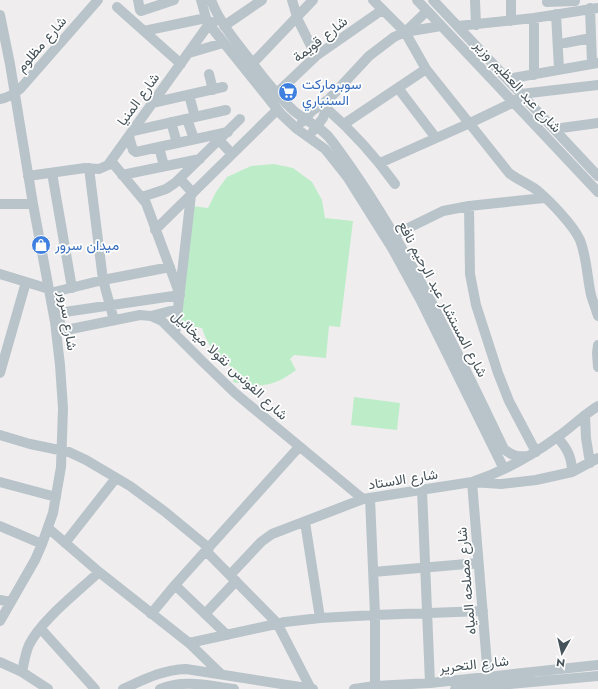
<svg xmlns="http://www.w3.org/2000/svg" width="598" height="689" font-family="Jost,Vazirmatn,sans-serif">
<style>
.green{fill:#bcedc8}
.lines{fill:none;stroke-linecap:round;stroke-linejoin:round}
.minor{stroke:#b9c4ca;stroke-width:10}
.labels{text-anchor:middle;stroke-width:3.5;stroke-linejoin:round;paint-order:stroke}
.street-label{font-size:14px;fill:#46535a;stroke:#fff}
.shop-label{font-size:14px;fill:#366cbe;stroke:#fff;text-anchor:start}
</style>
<rect width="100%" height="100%" fill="#f0edee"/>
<path class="green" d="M 274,164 L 293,168 L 312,182 L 322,200 L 325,218 L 353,221 L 340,327 L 329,326 L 326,358 L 294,355 L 290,359 L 296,370 C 274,387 259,388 233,382 L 237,370 C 219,361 208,347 202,328 L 181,324 L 192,206 L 208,208 L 216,192 L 227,177 L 251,166 Z
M 354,397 L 400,403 L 397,430 L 351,425 Z"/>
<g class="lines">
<path class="minor" d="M 138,0 L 140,10 L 141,11 L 174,0
M 201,0 L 206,18 L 212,28 L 281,114 L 297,129 L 325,149 L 348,178 L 392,248 L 420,299 L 504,469
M 211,0 C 219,21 233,38 247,56 C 261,75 276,95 294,111 C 307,122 322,127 332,141 C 403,236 453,343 504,449 C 512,456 518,457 528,456
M 292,0 L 298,20 L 316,56
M 373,0 L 405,32 L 426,69 L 509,173 C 518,180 529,184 538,191 C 551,202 573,225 580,240 C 587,258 587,277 591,295 C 593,302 596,309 598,316
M 417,0 L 598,192
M 433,0 L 598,176
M 475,0 L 476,25
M 511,0 L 511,21
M 547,2 L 575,1
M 117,7 L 181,64
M 590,8 L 592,63
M 556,14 L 559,69
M 0,15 L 10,64 L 33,204 L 55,322 L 60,365 L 63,408 L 61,467 L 53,513 L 42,544 L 35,560 L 0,621
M 224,26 L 262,0
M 458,26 L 534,18 L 598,8
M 144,31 L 206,18
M 405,32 L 427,11
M 565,43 L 591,38
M 189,53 L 223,43
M 252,64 L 313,0
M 209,74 L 213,90
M 534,75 L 534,18
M 507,79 L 598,63
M 398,88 L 436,138
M 277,93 L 316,56 L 382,10
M 189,95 L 195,117
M 0,99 C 8,98 14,94 20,89 L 98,0
M 152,103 L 223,87
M 326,108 C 352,131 375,156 395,184
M 187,119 L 194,139
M 171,122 L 177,143
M 302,122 L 312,111 L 329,99 L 369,56 L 394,37 L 405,32 L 441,26
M 344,124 L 426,69
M 554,129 L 598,123
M 133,131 L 226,110
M 313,131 L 323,118 L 328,103
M 129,137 L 133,150 L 136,152 L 228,132
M 219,140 L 232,154
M 159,147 L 164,166
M 380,163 L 470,123 L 516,101 L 521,94 L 598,85
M 89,168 L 103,280 L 114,320
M 52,173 L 72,288
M 122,175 L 200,159
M 28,176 L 85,168 L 99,169 L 108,165 L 209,24 L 214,22
M 180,179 L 193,193
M 142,197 L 166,189 L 175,183 L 240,119
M 0,204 L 33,204
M 469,206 L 470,274 L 476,305 L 498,373 L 509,401 L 536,452
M 155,230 L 277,110
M 394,235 L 443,211 L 469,206 L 544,198
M 0,274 L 49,289
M 50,293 L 103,280 L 170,267
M 58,313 L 180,295 L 146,203 L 111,161
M 151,316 L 178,309
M 59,318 L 61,327 L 66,330 L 140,315 L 151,316 L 162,321 L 203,362 L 235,393 L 363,499
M 175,334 L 191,195
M 598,345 L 597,353 L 598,367
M 0,373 L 26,282
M 585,415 L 586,438 L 590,463
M 0,435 L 30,444 L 69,452 L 86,460 L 130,486 L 164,511 L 209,548
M 557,437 C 567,448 572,457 572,472
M 0,482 L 56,497
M 422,490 L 430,683
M 370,498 L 375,615 L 375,686
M 305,522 L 320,618
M 0,526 L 42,544
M 48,528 L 99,572 L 189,643 L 221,674
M 65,543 L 116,478
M 206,551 L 277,623 L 311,689
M 373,572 L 478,563
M 230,575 L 261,542 L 272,534 L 363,499 L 472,482 L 501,484 L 536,480 L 572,472 L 598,458
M 175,585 L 227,635
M 0,600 L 11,602
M 151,614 L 175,585 L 299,447
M 205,614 L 236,581
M 41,629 L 95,689
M 189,643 L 285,622 L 320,618 L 375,615 L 483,611
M 0,662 L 22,672 L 48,689
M 22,672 C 24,663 25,654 29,645 C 41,620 78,592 99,572
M 488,677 L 472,482 C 502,472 531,456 556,438 C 571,428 583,415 598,406
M 123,689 C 145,679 162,670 186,669 L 313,689
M 160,689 C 184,679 209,686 234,689
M 354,689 L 375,686 L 430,683 L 598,665
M 455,689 L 598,676"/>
</g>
<defs>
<g id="supermarket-disc" transform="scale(1)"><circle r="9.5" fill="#3f7fe0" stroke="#fff"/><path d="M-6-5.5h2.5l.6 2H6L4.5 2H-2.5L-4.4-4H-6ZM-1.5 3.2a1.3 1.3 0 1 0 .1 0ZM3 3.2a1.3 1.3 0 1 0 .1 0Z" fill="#fff"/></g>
<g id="shop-disc" transform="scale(1)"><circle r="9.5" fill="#3f7fe0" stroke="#fff"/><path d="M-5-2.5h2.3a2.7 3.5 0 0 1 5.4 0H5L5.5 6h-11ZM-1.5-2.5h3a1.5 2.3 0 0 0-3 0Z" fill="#fff"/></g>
</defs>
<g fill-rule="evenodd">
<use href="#supermarket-disc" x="288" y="92"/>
<use href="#shop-disc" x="41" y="245"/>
</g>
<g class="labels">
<g class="street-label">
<text transform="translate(320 39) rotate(-38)" y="5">شارع قويمة</text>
<text transform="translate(41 44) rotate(-49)" y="5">شارع مظلوم</text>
<text transform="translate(518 86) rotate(47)" y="5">شارع عبد العظيم وزير</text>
<text transform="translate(138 99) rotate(-54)" y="5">شارع المنيا</text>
<text transform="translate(443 299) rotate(62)" y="5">شارع المستشار عبد الرحيم نافع</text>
<text transform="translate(68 321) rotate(81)" y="5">شارع سرور</text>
<text transform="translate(230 365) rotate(43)" y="5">شارع الفونس نقولا ميخائيل</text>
<text transform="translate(403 479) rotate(-9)" y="5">شارع الاستاد</text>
<text transform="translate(466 581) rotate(-95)" y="5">شارع مصلحه المياه</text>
<text transform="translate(474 664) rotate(-6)" y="5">شارع التحرير</text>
</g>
<g class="shop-label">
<text x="302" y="89">سوبرماركت<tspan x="302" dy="16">السنباري</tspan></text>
<text x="55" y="250">ميدان سرور</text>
</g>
</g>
<g transform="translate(562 653) rotate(188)" stroke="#ffffff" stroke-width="3" paint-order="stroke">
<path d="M0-3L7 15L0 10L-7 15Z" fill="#46535a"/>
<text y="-6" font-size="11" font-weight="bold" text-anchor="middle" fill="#46535a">N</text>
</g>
</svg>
